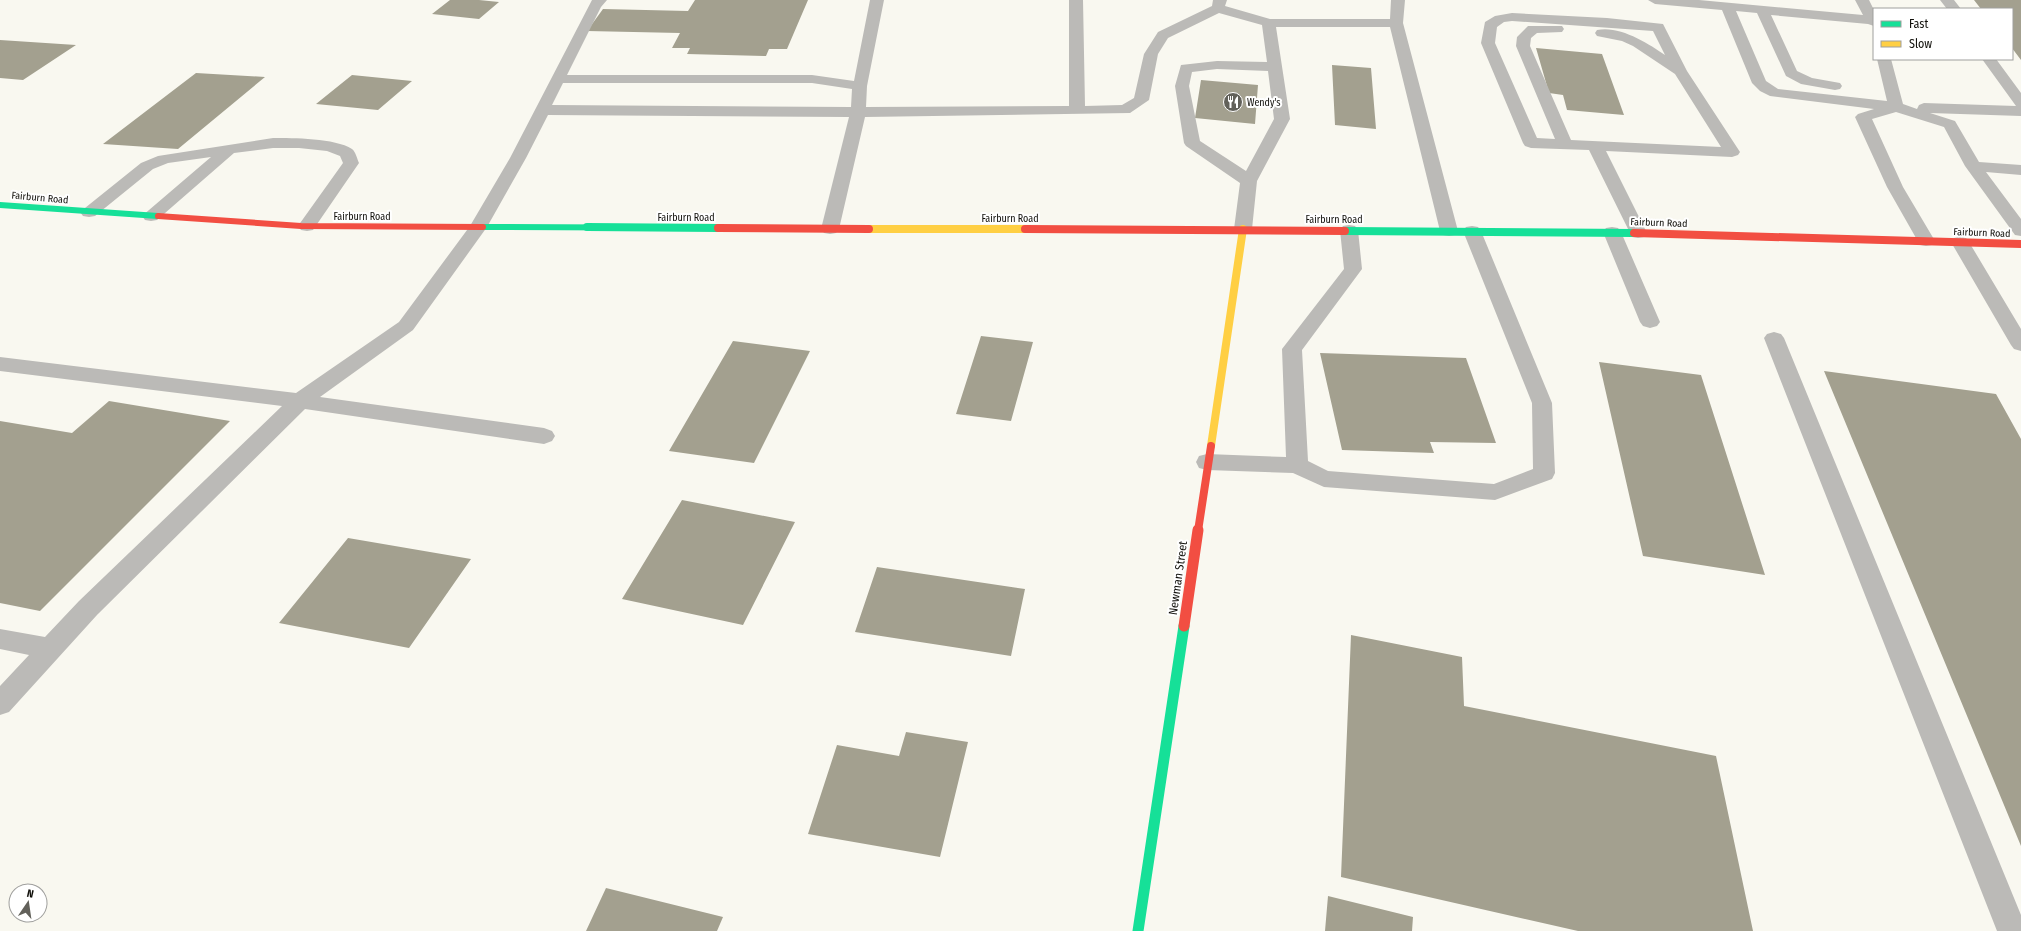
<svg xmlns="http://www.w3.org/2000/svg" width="2021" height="931" font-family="'Fira Sans Condensed',sans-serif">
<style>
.building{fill:#a3a08f}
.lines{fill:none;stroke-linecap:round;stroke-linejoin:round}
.lane{fill:#bbbab7;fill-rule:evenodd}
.fast-far2{stroke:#16e098;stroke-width:6}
.fast-far1{stroke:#16e098;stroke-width:8}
.fast{stroke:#16e098;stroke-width:11}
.slow{stroke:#ffcf43;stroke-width:8}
.jam-far2{stroke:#f24e42;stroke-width:6}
.jam-far1{stroke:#f24e42;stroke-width:8}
.jam{stroke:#f24e42;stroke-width:11}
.labels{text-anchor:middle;stroke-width:4;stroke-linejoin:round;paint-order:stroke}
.far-poi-label{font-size:10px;fill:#100f0a;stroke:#fff;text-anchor:start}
.far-street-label{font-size:10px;fill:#100f0a;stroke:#fff}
.street-label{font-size:12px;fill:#100f0a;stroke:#fff}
</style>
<rect width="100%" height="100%" fill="#f9f8f0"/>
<path class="building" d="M 450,0 L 479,0 L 499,2 L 479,19 L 432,14 Z
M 695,0 L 808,0 L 787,49 L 769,49 L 766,56 L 687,54 L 690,48 L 672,48 L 680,33 L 587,31 L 603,9 L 688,11 Z
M 1974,0 L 2021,0 L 2021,60 L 2012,48 L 2012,9 L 1981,9 Z
M 0,40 L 76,45 L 23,80 L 0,78 Z
M 1536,48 L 1602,54 L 1624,115 L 1567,110 L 1563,95 L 1549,93 Z
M 1332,65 L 1371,68 L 1376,129 L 1335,125 Z
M 196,73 L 265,77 L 178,149 L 103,144 Z
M 352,75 L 412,81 L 378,110 L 316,104 Z
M 1201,80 L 1258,85 L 1255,124 L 1195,118 Z
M 981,336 L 1033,342 L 1011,421 L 956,414 Z
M 733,341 L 810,351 L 754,463 L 669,451 Z
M 1320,353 L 1466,358 L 1496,443 L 1430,442 L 1434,453 L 1342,450 Z
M 1599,362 L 1701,375 L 1765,575 L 1643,556 Z
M 1824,371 L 1996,394 L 2021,439 L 2021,846 Z
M 109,401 L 230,421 L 40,611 L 0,603 L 0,421 L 72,433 Z
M 682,500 L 795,522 L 743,625 L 622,599 Z
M 348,538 L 471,559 L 409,648 L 279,623 Z
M 877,567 L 1025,589 L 1011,656 L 855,632 Z
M 1351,635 L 1462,657 L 1464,706 L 1716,756 L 1753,931 L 1578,931 L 1341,877 Z
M 906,732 L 968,742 L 940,857 L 808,834 L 837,745 L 899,756 Z
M 606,888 L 723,917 L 717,931 L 586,931 Z
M 1328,896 L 1413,917 L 1412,931 L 1325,931 Z"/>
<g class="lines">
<path class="lane" d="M 592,0 L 607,0 L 601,7 L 567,75 L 812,75 L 854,81 L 870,0 L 884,0 L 867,86 L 866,107 L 1069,106 L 1069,0 L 1083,0 L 1085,106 L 1122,105 L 1134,98 L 1144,54 L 1158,32 L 1212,6 L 1213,0 L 1227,0 L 1225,6 L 1270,19 L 1390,19 L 1391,0 L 1405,0 L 1403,23 L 1458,231 L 1455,235 L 1449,236 L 1443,235 L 1440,231 L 1390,27 L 1276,27 L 1290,119 L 1257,181 L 1252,229 L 1249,233 L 1243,234 L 1237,233 L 1234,229 L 1240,183 L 1186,146 L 1184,143 L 1175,86 L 1181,65 L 1217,61 L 1267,62 L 1262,25 L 1219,13 L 1168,38 L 1158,54 L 1149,100 L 1130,113 L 865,117 L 839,229 L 836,233 L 830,234 L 824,233 L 821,229 L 849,117 L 548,115 L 526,158 L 487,227 L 413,330 L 320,397 L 544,428 L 552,431 L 555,436 L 552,441 L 544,444 L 305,409 L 97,615 L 9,712 L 0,715 L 0,686 L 29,655 L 0,649 L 0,629 L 45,637 L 79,601 L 282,406 L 0,371 L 0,357 L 296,393 L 399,322 L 470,226 L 510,158 ZM 1217,69 L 1268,71 L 1274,119 L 1246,171 L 1200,141 L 1189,86 L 1192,72 ZM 563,83 L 812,83 L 852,89 L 851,107 L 552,105 Z
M 1648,0 L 1699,0 L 1863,15 L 1855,0 L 1869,0 L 1874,10 L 1874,26 L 1868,24 L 1771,15 L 1797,71 L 1812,78 L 1840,83 L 1842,86 L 1840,89 L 1835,90 L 1801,84 L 1786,76 L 1757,13 L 1736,11 L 1766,81 L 1778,89 L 1887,101 L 1877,59 L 1891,59 L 1903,104 L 1917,109 L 1919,105 L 1924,103 L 2016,106 L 1982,59 L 1996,59 L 2021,93 L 2021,116 L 1930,113 L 1955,121 L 1979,162 L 2021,165 L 2021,175 L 1986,172 L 2021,219 L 2021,236 L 2015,235 L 1965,166 L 1944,127 L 1896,112 L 1872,119 L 1903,187 L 1935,241 L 1932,245 L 1926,246 L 1920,245 L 1887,187 L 1855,117 L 1858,114 L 1874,109 L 1770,96 L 1760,91 L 1752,83 L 1722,10 L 1655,4 Z
M 1940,0 L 1954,0 L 1961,9 L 1947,9 Z
M 1512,13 L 1607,18 L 1663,24 L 1687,71 L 1740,152 L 1738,155 L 1732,157 L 1606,151 L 1647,233 L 1644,237 L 1638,238 L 1632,237 L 1589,150 L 1531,148 L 1525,146 L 1523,143 L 1481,43 L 1485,22 L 1495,16 ZM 1512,21 L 1653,31 L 1665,55 C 1648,43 1619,25 1597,30 L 1595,33 L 1597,36 L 1622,41 L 1633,46 L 1675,74 L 1721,147 L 1571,140 L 1530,46 L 1531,38 L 1537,33 L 1562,32 L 1564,29 L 1562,26 L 1528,26 L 1517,37 L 1516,46 L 1555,139 L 1537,138 L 1495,43 L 1497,27 L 1504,22 Z
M 273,138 C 293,138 335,138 352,149 C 356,152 357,159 359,163 L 313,230 L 307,231 L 301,230 L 298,226 L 343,163 L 340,156 L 327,151 L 299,148 L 273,148 L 234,153 L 157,220 L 151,221 L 145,220 L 142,216 L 211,157 L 168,163 L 153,169 L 95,216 L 89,217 L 83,216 L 80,212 L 141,163 L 158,156 Z
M 1349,225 L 1355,226 L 1358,230 L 1362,269 L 1302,350 L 1308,461 L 1328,471 L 1494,484 L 1533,469 L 1532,403 L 1463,231 L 1466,227 L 1472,226 L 1478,227 L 1481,231 L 1552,403 L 1555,473 L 1552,479 L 1495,500 L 1324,487 L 1293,473 L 1207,470 L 1199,468 L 1196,462 L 1199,456 L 1207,454 L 1286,457 L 1282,349 L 1344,269 L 1340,230 L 1343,226 Z
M 1612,227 L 1618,228 L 1621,232 L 1660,322 L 1657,326 L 1650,328 L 1643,326 L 1640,322 L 1603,232 L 1606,228 Z
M 1960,237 L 1966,238 L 1969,242 L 2021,329 L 2021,351 L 2014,349 L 2011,345 L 1951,242 L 1954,238 Z
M 1774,332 L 1781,334 L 1784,338 L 2021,915 L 2021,931 L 1997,931 L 1764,338 L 1767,334 Z"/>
<path class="fast-far2" d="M 0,205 L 158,216
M 483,227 L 718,228"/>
<path class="fast-far1" d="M 587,227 L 718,228
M 1345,231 L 1634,233"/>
<path class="fast" d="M 1138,931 L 1184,626"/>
<path class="slow" d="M 869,229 L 1025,229
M 1211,446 L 1243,229"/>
<path class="jam-far2" d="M 158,216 L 301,226 L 483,227
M 718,228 L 785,228"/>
<path class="jam-far1" d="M 718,228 L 869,229
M 1025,229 L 1345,231
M 1634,233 L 2021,244
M 1198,531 L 1211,446"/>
<path class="jam" d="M 1184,626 L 1198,530"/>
</g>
<defs>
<g id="restaurant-disc" transform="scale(1)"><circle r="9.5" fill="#62615a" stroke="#fff"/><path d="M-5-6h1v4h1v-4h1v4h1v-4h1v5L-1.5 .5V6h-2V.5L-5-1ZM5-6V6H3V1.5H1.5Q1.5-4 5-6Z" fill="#fff"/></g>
</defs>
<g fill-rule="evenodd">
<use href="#restaurant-disc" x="1233" y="102"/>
</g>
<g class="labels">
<g class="far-poi-label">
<text x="1247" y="106">Wendy's</text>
</g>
<g class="far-street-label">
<text transform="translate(40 197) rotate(5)" y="4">Fairburn Road</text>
<text x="362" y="220">Fairburn Road</text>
<text x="686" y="221">Fairburn Road</text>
<text x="1010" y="222">Fairburn Road</text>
<text x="1334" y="223">Fairburn Road</text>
<text transform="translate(1659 222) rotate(2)" y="4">Fairburn Road</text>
<text transform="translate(1982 232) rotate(2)" y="4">Fairburn Road</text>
</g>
<g class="street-label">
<text transform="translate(1178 578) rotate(-82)" y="4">Newman Street</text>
</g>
</g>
<rect x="1873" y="8" width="140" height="52" fill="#ffffff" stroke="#9f9f9d"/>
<rect x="1881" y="21" width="20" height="6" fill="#16e098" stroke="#9f9f9d"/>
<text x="1909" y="28" font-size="12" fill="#100f0a">Fast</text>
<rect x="1881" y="41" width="20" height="6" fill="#ffcf43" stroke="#9f9f9d"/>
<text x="1909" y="48" font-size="12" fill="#100f0a">Slow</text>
<g transform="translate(28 903) rotate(13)"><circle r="19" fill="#ffffff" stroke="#9f9f9d"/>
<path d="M0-3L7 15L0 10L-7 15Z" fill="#62615a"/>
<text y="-6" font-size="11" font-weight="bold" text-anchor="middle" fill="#100f0a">N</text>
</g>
</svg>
